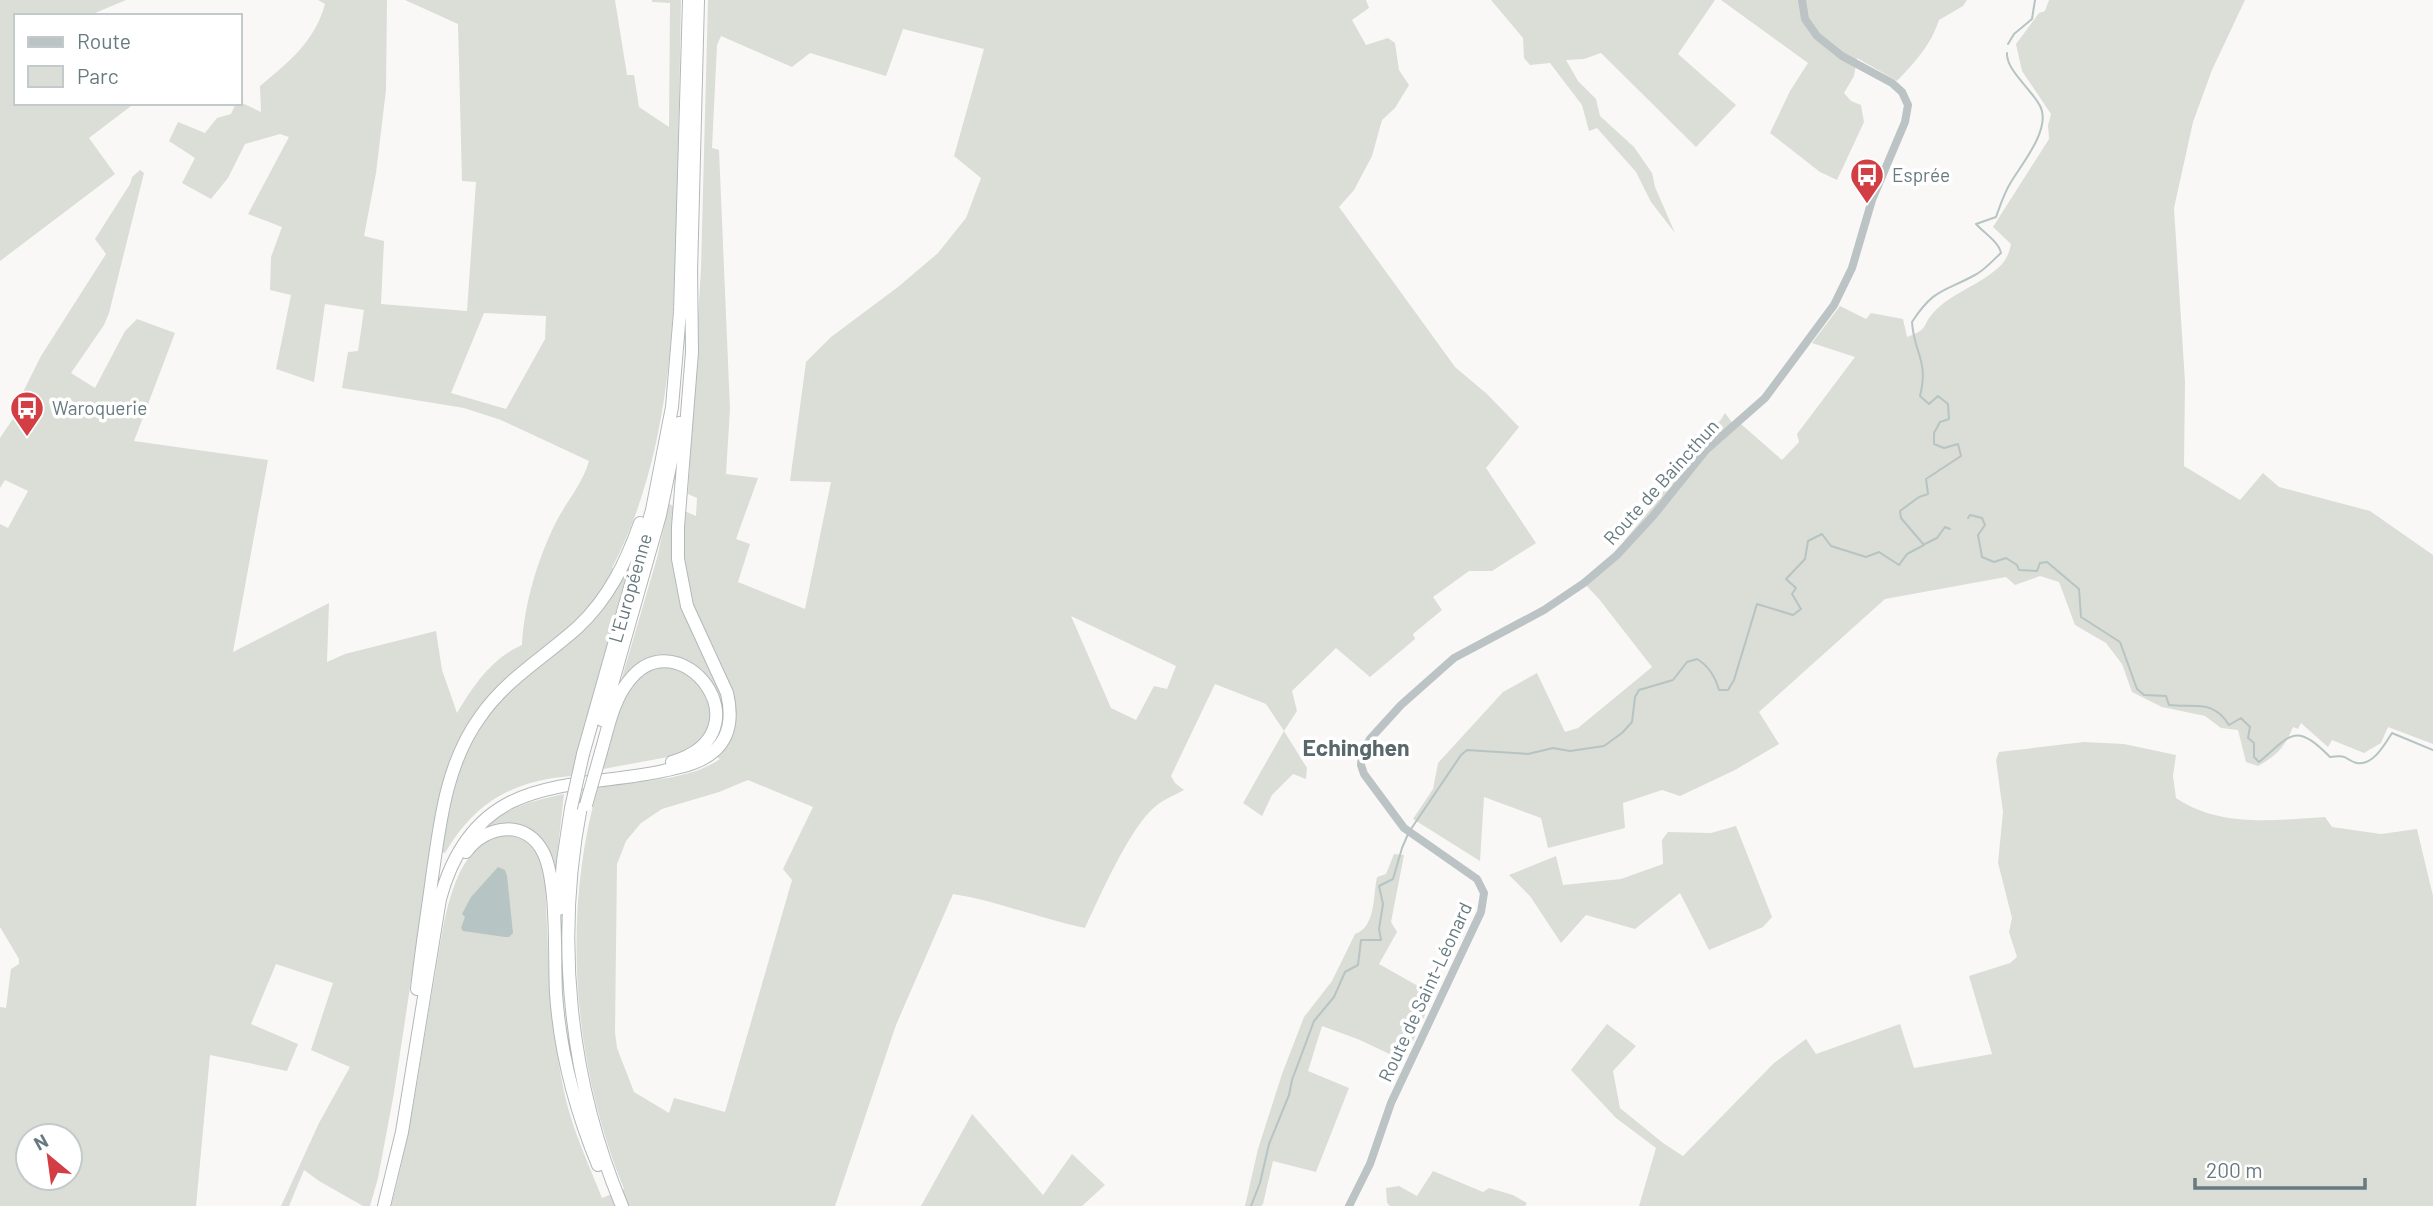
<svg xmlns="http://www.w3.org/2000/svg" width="2433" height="1206" font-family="Barlow,sans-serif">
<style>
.green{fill:#dbddd7;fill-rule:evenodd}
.water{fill:#b6c4c4}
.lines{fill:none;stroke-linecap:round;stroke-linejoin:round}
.stream{stroke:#b6c4c4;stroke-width:2}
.highway-casing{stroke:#b2b8ba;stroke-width:14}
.minor{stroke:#bcc3c4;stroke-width:8}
.highway{stroke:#fff;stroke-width:12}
.highway-bridge-casing{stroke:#b2b8ba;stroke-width:14;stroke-linecap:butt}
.highway-bridge{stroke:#fff;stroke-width:12}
.labels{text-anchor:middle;stroke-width:7;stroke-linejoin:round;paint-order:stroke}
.poi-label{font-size:19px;fill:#667a7f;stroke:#fff;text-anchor:start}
.street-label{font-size:19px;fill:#667a7f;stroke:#fff}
.quarter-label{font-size:23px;font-weight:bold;fill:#58686b;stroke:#fff}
</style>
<rect width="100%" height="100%" fill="#f9f8f7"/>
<path class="green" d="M 0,0 L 126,0 L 88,16 L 16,16 L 16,103 L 135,103 L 89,138 L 115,174 L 0,261 Z
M 318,0 L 387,0 L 386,90 L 376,173 L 364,236 L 384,241 L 381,304 L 467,311 L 476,182 L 462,181 L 458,24 L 405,0 L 615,0 L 627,75 L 634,75 L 639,107 L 669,127 L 670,3 L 652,2 L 652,0 L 681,0 C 680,69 678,139 677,208 C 674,331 670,456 612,568 L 626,577 L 571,776 C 512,781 475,802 445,853 L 431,849 L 394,1093 L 378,1178 L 370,1206 L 363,1206 L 319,1181 L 304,1170 L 289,1206 L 281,1206 L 319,1123 L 350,1067 L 311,1050 L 333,983 L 276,964 L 251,1024 L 298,1044 L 287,1071 L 210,1055 L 196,1206 L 0,1206 L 0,1007 L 6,1008 L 11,969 L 19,964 L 19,959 L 0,927 L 0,524 L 8,528 L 28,491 L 5,480 L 0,488 L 0,438 L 27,398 L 22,394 L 41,356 L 106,254 L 95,239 L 130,184 L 132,177 L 140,170 L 144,173 L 109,313 L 104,325 L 71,373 L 95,388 L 125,331 L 137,319 L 175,333 L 134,441 L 268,460 L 233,652 L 329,603 L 327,662 L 345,654 L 436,631 L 442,670 L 457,713 C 473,686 492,658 522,645 C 524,605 537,561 555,524 C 566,502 582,485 589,461 L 501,420 L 464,408 L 342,388 L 348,352 L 358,351 L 364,310 L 325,304 L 314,382 L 276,369 L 291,295 L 270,290 L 271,257 L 282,227 L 248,214 L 289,137 L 280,134 L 245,144 L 228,178 L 211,199 L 182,183 L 195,158 L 169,141 L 178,122 L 205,133 L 217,118 L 231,114 L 236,103 L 240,102 L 261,112 L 260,86 C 289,62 315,41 325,4 ZM 484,313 L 546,316 L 545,339 L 506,409 L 451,393 ZM 28,1136 L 70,1136 L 70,1178 L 28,1178 Z
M 708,0 L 1366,0 L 1369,8 L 1352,20 L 1366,45 L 1388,38 L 1395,43 L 1399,70 L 1409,85 L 1395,108 L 1382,120 L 1372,156 L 1354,190 L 1339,207 L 1455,367 L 1487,394 L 1519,427 L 1486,468 L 1536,543 L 1492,571 L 1469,571 L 1433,597 L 1442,610 L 1413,634 L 1415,639 L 1370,677 L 1336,648 L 1292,691 L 1297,711 L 1284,731 L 1307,768 L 1306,779 L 1293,774 L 1272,795 L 1262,816 L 1243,803 L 1284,731 L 1266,704 L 1215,684 L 1171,776 L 1175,783 L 1184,790 C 1175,795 1164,799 1156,806 C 1131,825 1099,898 1085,928 C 1040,919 998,901 953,894 L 896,1025 L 835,1206 L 391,1206 C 412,1131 421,1052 435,975 C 441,941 445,903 460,872 C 467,858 476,849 487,839 L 487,827 C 508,806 536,800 564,794 L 555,874 L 545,876 C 548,950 549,1024 565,1096 C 573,1131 589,1165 602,1198 L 624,1189 C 573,1065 561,916 598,787 C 636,781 689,781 720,759 L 706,750 L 603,769 L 621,705 L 632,687 L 621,681 L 657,558 L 669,504 L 696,516 L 697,498 L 688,494 L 701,268 ZM 903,29 L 984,49 L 954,156 L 981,178 L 966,218 L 938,253 L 898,287 L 831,337 L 806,362 L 790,481 L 831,482 L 805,609 L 738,582 L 750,544 L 736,539 L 758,478 L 726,474 L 730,409 L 719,150 L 712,148 L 717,45 L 721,36 L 792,67 L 810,53 L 886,76 ZM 1071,616 L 1176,666 L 1167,689 L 1154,686 L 1136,720 L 1111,708 ZM 748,780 L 813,807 L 783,869 L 792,880 L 725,1112 L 674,1098 L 669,1113 L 634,1092 L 617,1048 L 615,1032 L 617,864 L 626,841 L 641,823 L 662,809 L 719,792 Z
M 1491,0 L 1715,0 L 1678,54 L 1736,105 L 1696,147 L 1601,53 L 1584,59 L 1566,60 L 1578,81 L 1596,99 L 1600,116 L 1634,147 L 1652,173 L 1655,187 L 1675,233 L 1651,202 L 1636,172 L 1597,128 L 1589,131 L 1582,105 L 1550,63 L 1530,65 L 1524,58 L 1523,38 Z
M 1721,0 L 1967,0 L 1963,6 L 1939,20 C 1931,45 1915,62 1897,81 L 1857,58 L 1854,76 L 1844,93 L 1851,101 L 1861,105 L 1864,122 L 1837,180 L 1820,172 L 1770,133 L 1790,91 L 1808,63 Z
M 2049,0 L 2245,0 L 2212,70 L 2193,122 L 2174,208 L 2185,382 L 2184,466 L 2240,500 L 2263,473 L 2279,487 L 2370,511 L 2433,555 L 2433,744 L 2388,727 L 2381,743 L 2364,753 L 2332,740 L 2328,747 L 2301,723 L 2298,729 L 2293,727 C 2285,747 2277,755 2258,766 L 2246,762 L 2238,730 L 2221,728 L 2205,716 L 2162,707 L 2132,692 L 2122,664 L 2106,643 L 2075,625 L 2059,582 L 2040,576 L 2015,585 L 2006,577 L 1885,599 L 1759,712 L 1779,744 L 1735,770 L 1680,796 L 1662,790 L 1623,803 L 1625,828 L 1548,848 L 1541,818 L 1484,797 L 1480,861 L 1413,819 L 1433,789 L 1438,763 L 1503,692 L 1537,673 L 1565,732 L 1578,728 L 1652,667 L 1599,599 L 1584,583 L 1617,555 L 1625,540 L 1658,500 L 1675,471 L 1683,449 L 1695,435 L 1720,421 L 1725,413 L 1736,428 L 1741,424 L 1782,460 L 1799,442 L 1797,434 L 1855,357 L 1812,343 L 1840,306 L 1866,319 L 1871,313 L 1903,319 L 1907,337 C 1931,328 1920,327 1934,312 C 1952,293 1979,285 1998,268 C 2006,261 2009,254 2011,244 L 1993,227 L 2049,139 L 2048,125 L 2051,114 L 2022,71 L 2016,44 L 2039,13 L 2045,11 Z
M 2084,742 L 2124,744 L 2176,755 L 2173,776 L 2176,798 C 2220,828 2276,820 2325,817 L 2332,827 L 2381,834 L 2417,829 L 2433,896 L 2433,1206 L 1639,1206 L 1656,1148 L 1616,1118 L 1571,1070 L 1607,1024 L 1636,1046 L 1613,1071 L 1620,1108 L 1663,1143 L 1683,1156 L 1774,1063 L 1806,1039 L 1816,1054 L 1900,1024 L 1914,1068 L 1992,1054 L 1969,976 L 2010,963 L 2017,957 L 2009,932 L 2012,918 L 1998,863 L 2003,812 L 1996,760 L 1999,752 Z
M 1736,826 L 1772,917 L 1763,927 L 1709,950 L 1680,893 L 1635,929 L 1586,915 L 1561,943 L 1530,896 L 1509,875 L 1556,856 L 1563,885 L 1621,879 L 1663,864 L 1662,840 L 1668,832 L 1711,833 Z
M 1394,854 L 1404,855 L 1391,922 L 1397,932 L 1379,964 L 1434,995 L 1404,1061 L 1360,1040 L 1322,1026 L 1308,1071 L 1349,1088 L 1316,1172 L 1273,1161 L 1263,1204 L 1261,1206 L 1245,1206 L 1258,1149 L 1282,1074 L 1304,1017 L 1332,981 L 1355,934 C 1376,927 1373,895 1377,877 L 1386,874 Z
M 972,1114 L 1043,1195 L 1072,1154 L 1105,1185 L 1082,1206 L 921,1206 Z
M 1433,1171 L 1483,1192 L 1489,1188 L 1513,1195 L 1527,1203 L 1525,1206 L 1390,1206 L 1387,1203 L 1386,1188 L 1399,1186 L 1417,1196 Z"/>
<path class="water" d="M 498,867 L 505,870 L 507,876 L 513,933 L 509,937 L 505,937 L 463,931 L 461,928 L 465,917 L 462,914 L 471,897 Z"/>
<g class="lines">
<path class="stream" d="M 2008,44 L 2014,34 L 2032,19 L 2035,0
M 1968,518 L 1970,515 L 1982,518 L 1985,525 L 1978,535 L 1982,557 L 1994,562 L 2006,558 L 2017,565 L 2019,570 L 2037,571 L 2040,563 L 2047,562 L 2079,589 L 2081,617 L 2120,642 L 2137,689 L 2144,695 L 2166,696 L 2169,705 C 2195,708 2213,699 2229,725 L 2241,718 L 2250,727 L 2248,738 L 2254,743 L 2254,757 L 2259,762 C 2292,734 2295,722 2330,757 C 2350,754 2344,760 2357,763 C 2373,766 2385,744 2392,733 L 2433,750
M 1925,544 L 1937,538 L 1945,527 L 1950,529
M 1411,829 L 1461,755 L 1467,750 L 1528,754 L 1553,748 L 1570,751 L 1604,746 L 1622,733 L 1632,722 L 1635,697 L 1639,690 L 1673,680 L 1687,662 L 1697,659 C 1709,666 1715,676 1719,690 L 1728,690 L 1734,680 L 1757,604 L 1793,615 L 1801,609 L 1792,594 L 1796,588 L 1786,579 L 1805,559 L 1808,541 L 1822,534 L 1831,546 L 1866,557 L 1879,552 L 1899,565 L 1907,554 L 1924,545 L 1901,518 L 1900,511 L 1919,497 L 1928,494 L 1926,479 L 1961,456 L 1958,444 L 1944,448 L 1934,444 L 1934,433 L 1940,422 L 1949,419 L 1948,404 L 1938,396 L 1929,404 L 1920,396 C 1929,360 1914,354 1912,322 C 1934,288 1944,292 1975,275 C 1985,270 1993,260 2001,253 C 1999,242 1984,233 1976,224 L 1996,217 C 2000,206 2004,193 2011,182 C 2022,164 2050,130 2041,108 C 2034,91 2006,71 2007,53
M 1251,1206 L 1260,1183 L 1269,1144 L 1289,1095 L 1292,1080 L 1314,1021 L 1334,997 L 1345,972 L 1358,965 L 1361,940 L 1381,940 L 1379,929 L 1383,904 L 1379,886 L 1393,879 L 1402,848 L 1408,834"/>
<g class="highway-casing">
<path id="highway" d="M 691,273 L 698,0
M 602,720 L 660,515 L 679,423
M 601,752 C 608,728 613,701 628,682 C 678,614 772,732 672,762
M 583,754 L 652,510 L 672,407 L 680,312 L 689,0
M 581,806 C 555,940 569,1080 622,1206
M 466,852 C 486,824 528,819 544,854 C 558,885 554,957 556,993 C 560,1054 575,1109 598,1165
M 559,909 L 563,861 L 571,808
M 417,989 C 421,952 427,915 432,878 C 440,822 446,764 480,717 C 506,679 545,657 578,627 C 609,598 626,562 640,523
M 384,1206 L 402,1132 L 440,899 C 451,858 471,822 511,802 C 557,780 613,782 663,771 C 680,767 699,764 713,752 C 731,737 732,714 727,693 L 687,606 L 678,559 L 678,527 L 692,352 L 691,265"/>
</g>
<path class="minor" d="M 1349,1206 L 1370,1164 L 1391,1103 L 1481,912 L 1484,893 L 1477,879 L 1404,828 L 1364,774 L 1361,765 L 1362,753 L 1370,739 L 1401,705 L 1454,658 L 1544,610 L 1584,583 L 1617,555 L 1653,516 L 1706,450 L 1765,398 L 1834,305 L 1852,268 L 1872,200 L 1905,122 L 1908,105 L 1902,92 L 1892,83 L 1842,56 L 1817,36 L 1805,19 L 1802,0"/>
<use href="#highway" class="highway"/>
<g class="highway-bridge-casing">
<path id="highway-bridge" d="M 586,805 L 601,752
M 571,808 L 583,754"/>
</g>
<use href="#highway-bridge" class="highway-bridge"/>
</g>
<defs>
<g id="bus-pin" transform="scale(1.75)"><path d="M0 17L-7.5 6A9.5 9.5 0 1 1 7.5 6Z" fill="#d23e44" stroke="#fff"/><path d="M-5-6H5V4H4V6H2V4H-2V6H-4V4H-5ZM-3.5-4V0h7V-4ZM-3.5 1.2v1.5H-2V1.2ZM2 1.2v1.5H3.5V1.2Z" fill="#fff"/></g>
</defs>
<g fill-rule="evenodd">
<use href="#bus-pin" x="1867" y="175"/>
<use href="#bus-pin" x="27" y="408"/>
</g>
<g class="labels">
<g class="poi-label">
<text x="1892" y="182">Esprée</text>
<text x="52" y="415">Waroquerie</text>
</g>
<g class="street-label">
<text transform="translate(1661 482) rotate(-48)" y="7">Route de Baincthun</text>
<text transform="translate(630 588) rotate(-74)" y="7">L'Européenne</text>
<text transform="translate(1425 992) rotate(-65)" y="7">Route de Saint-Léonard</text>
</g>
<g class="quarter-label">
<text x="1356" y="756">Echinghen</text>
</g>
</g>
<rect x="14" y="14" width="228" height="91" fill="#ffffff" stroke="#c2cacc" stroke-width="2"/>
<rect x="28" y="37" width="35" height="10" fill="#bcc3c4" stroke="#c2cacc" stroke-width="2"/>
<text x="77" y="49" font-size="21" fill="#667a7f">Route</text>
<rect x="28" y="66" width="35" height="21" fill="#dbddd7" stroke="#c2cacc" stroke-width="2"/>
<text x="77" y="84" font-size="21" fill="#667a7f">Parc</text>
<g transform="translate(49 1157) rotate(331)"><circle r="33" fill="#ffffff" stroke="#c2cacc" stroke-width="2"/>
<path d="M0-5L12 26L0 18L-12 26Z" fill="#d23e44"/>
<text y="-10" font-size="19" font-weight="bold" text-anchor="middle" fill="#667a7f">N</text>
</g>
<path d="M2195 1178v10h170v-10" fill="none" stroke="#667a7f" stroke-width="3.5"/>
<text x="2206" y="1178" font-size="21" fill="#667a7f" stroke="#ffffff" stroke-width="5" paint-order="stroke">200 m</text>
</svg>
